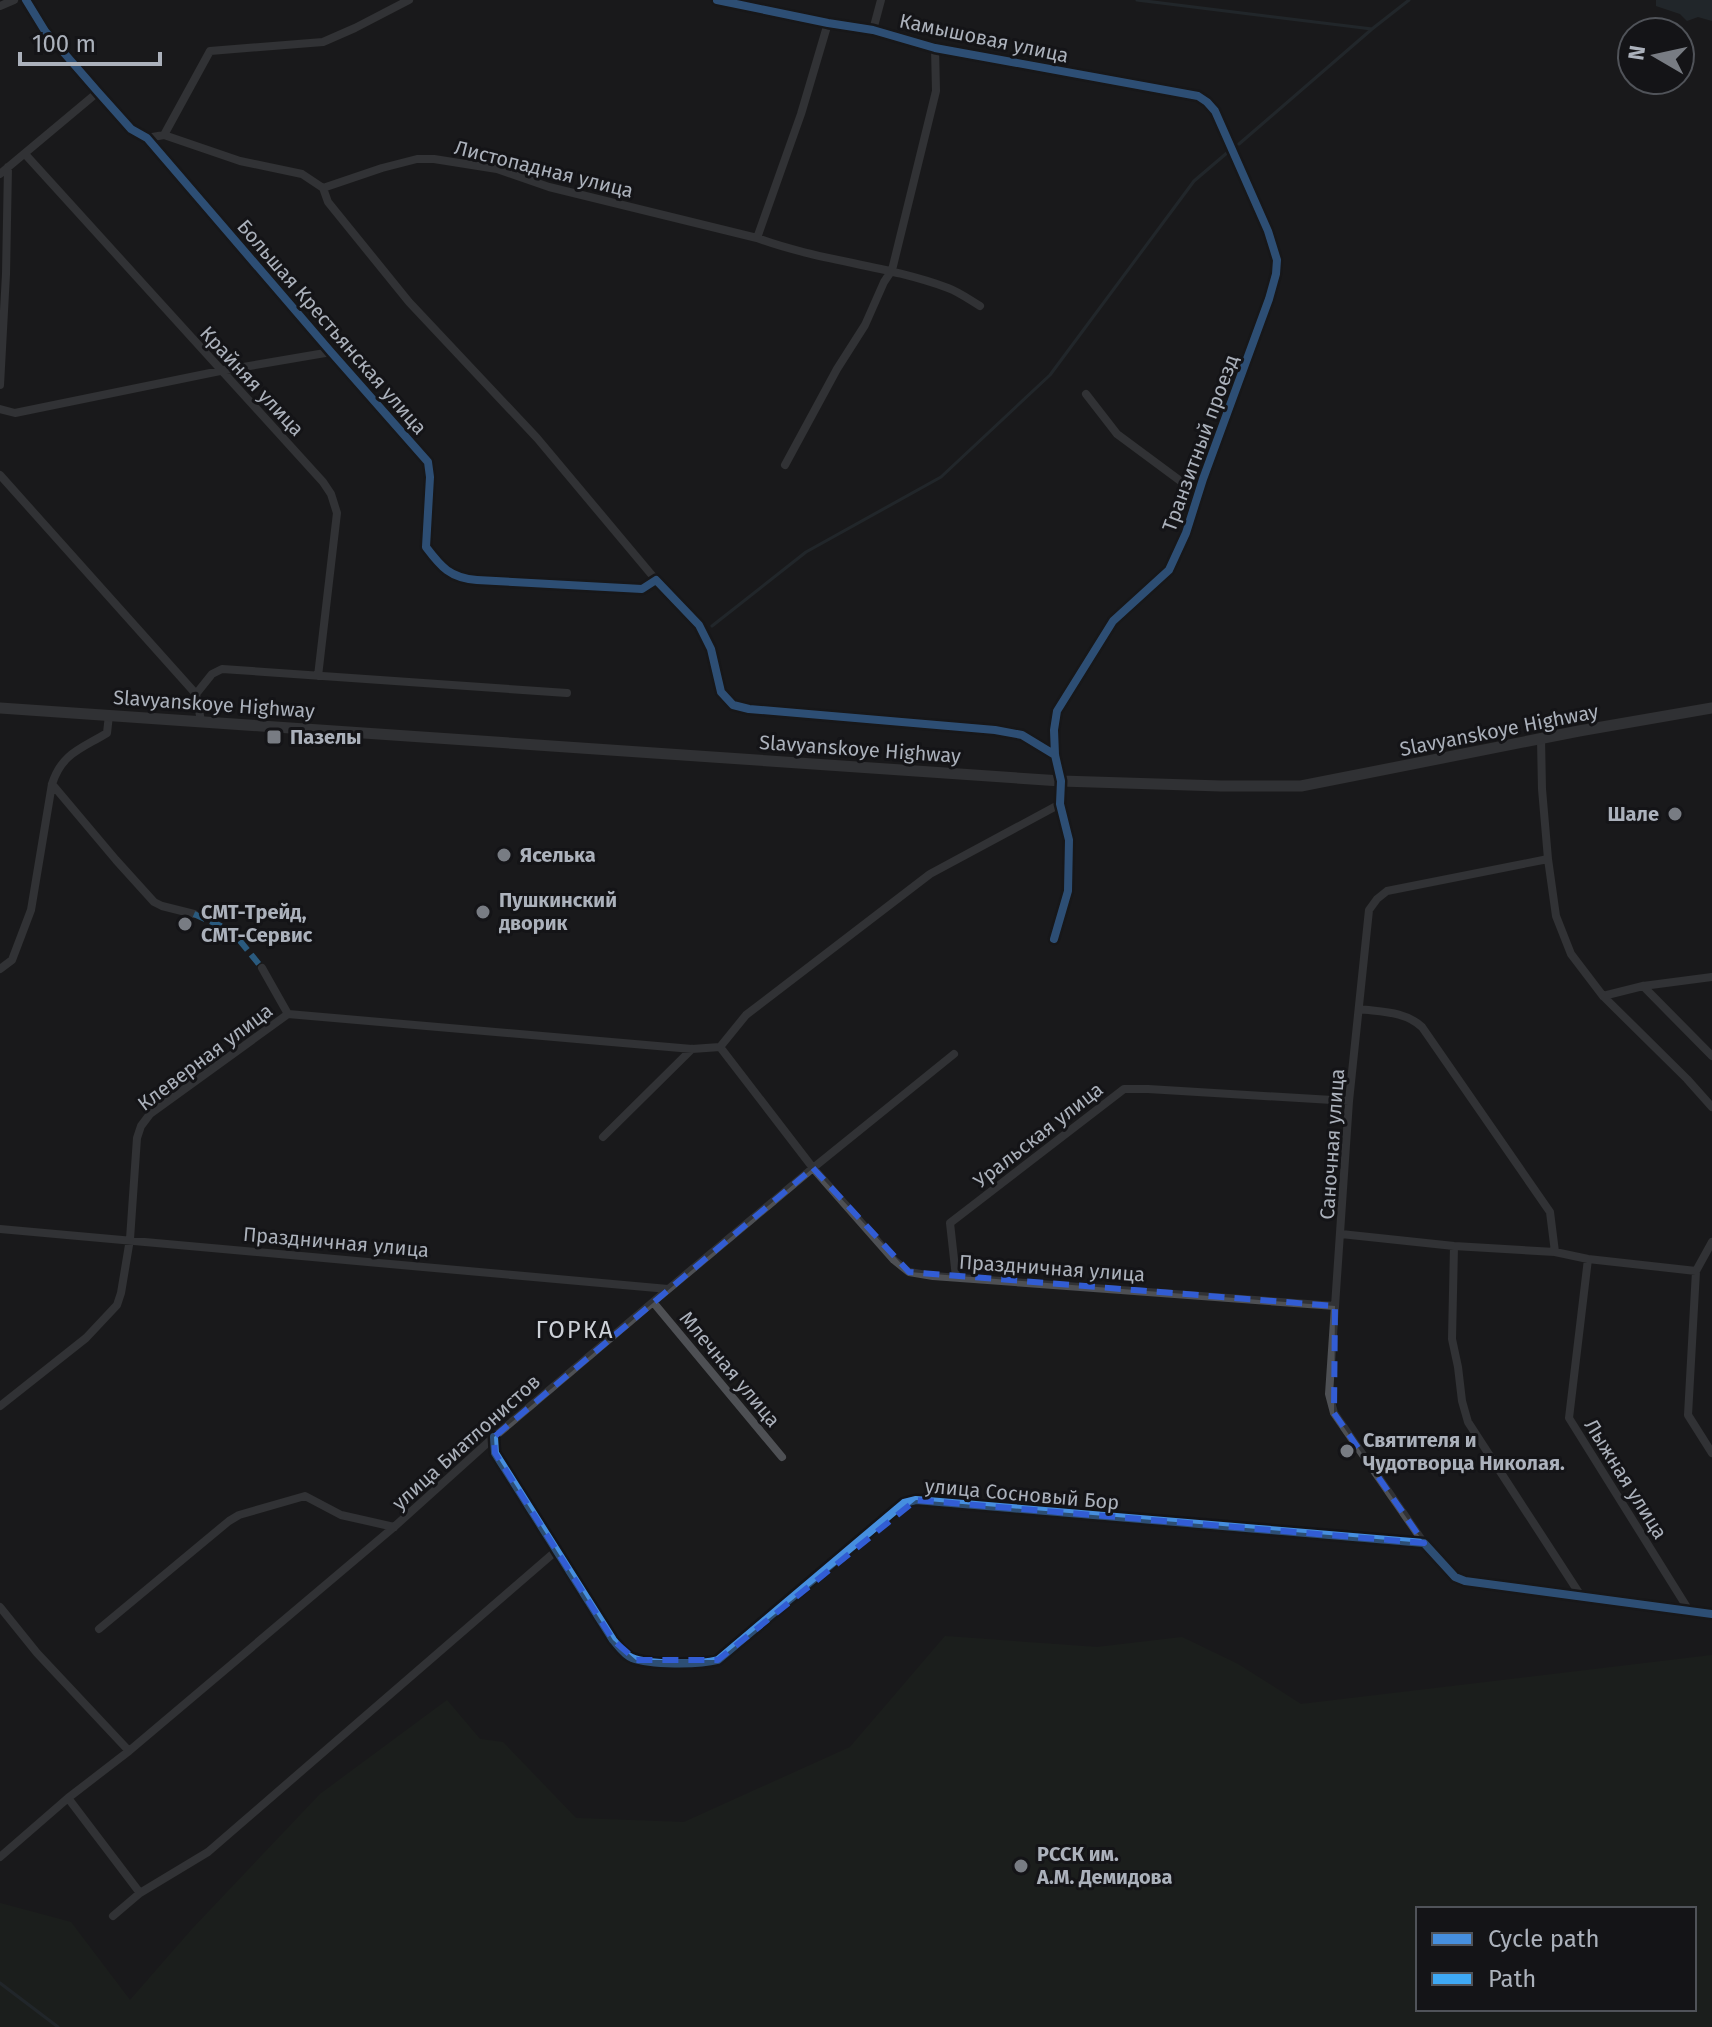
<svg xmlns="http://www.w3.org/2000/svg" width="1712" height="2027" font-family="'Fira Sans',sans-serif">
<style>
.green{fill:#1e251e;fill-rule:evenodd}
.water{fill:#2c363d}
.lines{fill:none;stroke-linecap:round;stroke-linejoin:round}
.stream{stroke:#2c363d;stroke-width:3}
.street{stroke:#4e5054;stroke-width:8}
.secondary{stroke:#4d4e52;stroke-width:11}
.quiet{stroke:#3fa9f5;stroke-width:6;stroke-dasharray:12 6;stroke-linecap:butt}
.cycleway-casing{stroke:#141417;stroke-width:13}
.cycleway{stroke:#468fdf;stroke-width:8}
.marked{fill:none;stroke:#325dd4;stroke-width:6;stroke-dasharray:16 10;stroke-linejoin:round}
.poi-dot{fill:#787c83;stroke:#141417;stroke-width:3}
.labels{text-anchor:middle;stroke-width:6;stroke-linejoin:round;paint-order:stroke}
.street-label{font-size:20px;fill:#abb1bb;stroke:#141417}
.poi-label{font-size:20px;font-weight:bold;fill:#abb1bb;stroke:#141417;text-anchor:start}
.quarter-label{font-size:24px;letter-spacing:2px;fill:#ccd0d7;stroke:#141417}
</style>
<rect width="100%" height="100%" fill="#1a1a1b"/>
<path class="green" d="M 945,1636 L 1097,1647 L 1182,1637 L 1238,1664 L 1301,1704 L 1712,1655 L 1712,2027 L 0,2027 L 0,1903 L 71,1922 L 130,2000 L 192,1929 L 320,1794 L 447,1700 L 480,1739 L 503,1742 L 576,1818 L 684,1822 L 850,1747 ZM 1694,1909 L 1694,2009 L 1418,2009 L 1418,1909 Z"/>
<path class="water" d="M 1656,0 L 1712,0 L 1712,21 L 1698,17 L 1687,21 L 1680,14 L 1656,6 Z"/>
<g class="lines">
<path class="stream" d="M 1137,0 L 1372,29
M 1239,144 L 1372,29 L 1409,0
M 712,626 L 806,552 L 941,477 L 1050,375 L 1194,181 L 1228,152
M 0,1983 L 58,2027"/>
<path class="street" d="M 26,0 L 45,31 L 98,92 L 131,129 L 147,138 L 331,352 L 428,462 L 430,477 L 426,547 C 441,567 450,578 477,580 L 642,589 L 656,580 L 699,625 L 711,649 L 721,692 L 733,705 L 749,709 L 995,730 L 1022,735 L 1055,755
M 717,0 L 828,23 L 873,30 L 935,48 L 1198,96 L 1207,102 L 1215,111 L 1268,231 L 1277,260 L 1276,274 L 1269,299 L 1203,479 L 1186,533 L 1169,570 L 1113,621 L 1057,711 L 1054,730 L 1055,755 L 1061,781 L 1060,804 L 1069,840 L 1068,891 L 1054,939
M 0,6 L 14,0
M 873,30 L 881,0
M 164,135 L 210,51 L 323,42 L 355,28 L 409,0
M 147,138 L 164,135 L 240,161 L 302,174 L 323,188 L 382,168 L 417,159 L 434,159 L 497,169 L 549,187 L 757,238 C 819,261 886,265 948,288 C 959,292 970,300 980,306
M 25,154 L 323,482 L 331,494 L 337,513 L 318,676
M 0,174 L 98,92
M 323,188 L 328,202 L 409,302 L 537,438 L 656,580
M 757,238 L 801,114 L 828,23
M 0,385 L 6,274 L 8,167
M 1086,394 L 1117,434 L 1198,494
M 0,409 L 15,413 L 220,371 L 331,352
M 785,465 L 837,369 L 865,325 L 884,282 L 892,270 L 936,91 L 935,48
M 0,475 L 196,694 L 201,721
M 196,694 L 212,674 L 222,669 L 567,693
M 1541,739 L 1542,789 L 1548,859 L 1556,916 L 1571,954 L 1603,996 L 1687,1079 L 1712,1107
M 52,784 L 116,860 L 154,902 L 162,906 L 194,914
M 262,968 L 288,1014
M 0,969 L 12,960 L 31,910 L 52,784 C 62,753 81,749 107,733 L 109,715
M 1643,986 L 1712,1056
M 1603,996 L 1643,986 L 1712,977
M 1360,1009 C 1382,1012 1405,1011 1422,1027 L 1550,1212 L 1555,1252
M 720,1047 L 813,1168 L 894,1260 L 909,1272 L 933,1276 L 1335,1306
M 720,1047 L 746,1015 L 930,874 L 1060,804
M 603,1137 L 692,1049
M 0,1229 L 668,1289
M 1341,1234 L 1454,1246 L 1555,1252 L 1588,1259 L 1696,1271 L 1712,1242
M 1454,1246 L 1452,1339 L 1458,1367 L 1462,1401 L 1468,1422 L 1581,1596
M 1588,1259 L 1569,1418 L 1690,1612
M 1696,1271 L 1688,1415 L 1712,1453
M 956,1277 L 950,1223 L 1124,1089 L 1148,1089 L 1349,1101
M 653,1302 L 782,1457
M 0,1406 L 86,1338 L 117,1305 L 121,1293 L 130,1239 L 137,1138 L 141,1126 L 150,1114 L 288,1014 L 692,1049 L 720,1047
M 494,1437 L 495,1453 L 613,1640 C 619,1647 624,1655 632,1658 C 650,1665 699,1665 718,1660 L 904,1503 L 916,1500 L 1424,1543 L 1455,1577 L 1465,1581 L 1712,1614
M 1424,1543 L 1334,1413 L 1329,1394 L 1349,1101 L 1369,910 L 1377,899 L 1387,891 L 1548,859
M 0,1607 L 37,1653 L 129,1751
M 99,1629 L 229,1521 L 239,1515 L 305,1496 L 341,1515 L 394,1527
M 68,1798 L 140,1893
M 0,1857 L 68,1798 L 129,1751 L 394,1527 L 494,1437 L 653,1302 L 813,1168 L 954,1054
M 113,1916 L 140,1893 L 208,1852 L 556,1551"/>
<path class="secondary" d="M 0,708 L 1061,781 L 1221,786 L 1301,786 L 1579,731 L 1712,708"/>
<path class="quiet" d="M 194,914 L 232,931 L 262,968"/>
<g class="cycleway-casing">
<path id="cycleway" d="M 26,0 L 45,31 L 98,92 L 131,129 L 147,138 L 331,352 L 428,462 L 430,477 L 426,547 C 441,567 450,578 477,580 L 642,589 L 656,580 L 699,625 L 711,649 L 721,692 L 733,705 L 749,709 L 995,730 L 1022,735 L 1055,755
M 717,0 L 828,23 L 873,30 L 935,48 L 1198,96 L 1207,102 L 1215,111 L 1268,231 L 1277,260 L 1276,274 L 1269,299 L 1203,479 L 1186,533 L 1169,570 L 1113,621 L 1057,711 L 1054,730 L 1055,755 L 1061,781 L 1060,804 L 1069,840 L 1068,891 L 1054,939
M 494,1437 L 495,1453 L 613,1640 C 619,1647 624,1655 632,1658 C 650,1665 699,1665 718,1660 L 904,1503 L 916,1500 L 1424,1543 L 1455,1577 L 1465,1581 L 1712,1614"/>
</g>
<use href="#cycleway" class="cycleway"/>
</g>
<path d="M0 0H1712V2027H0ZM 813,1168 L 909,1272 L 1335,1306 L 1334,1413 L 1424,1543 L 916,1500 L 718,1660 L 636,1660 L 613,1640 L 495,1453 L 494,1437 Z" fill="#1a1a1b" fill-opacity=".55" fill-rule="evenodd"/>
<path class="marked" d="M 813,1168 L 909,1272 L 1335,1306 L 1334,1413 L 1424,1543 L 916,1500 L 718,1660 L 636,1660 L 613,1640 L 495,1453 L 494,1437 Z"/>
<g class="poi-dot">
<rect x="266" y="729" width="16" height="16" rx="4"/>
<circle cx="1675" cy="814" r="8"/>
<circle cx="504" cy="855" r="8"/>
<circle cx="483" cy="912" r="8"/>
<circle cx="185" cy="924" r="8"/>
<circle cx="1347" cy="1451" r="8"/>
<circle cx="1021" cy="1866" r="8"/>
</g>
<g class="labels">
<g class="street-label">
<text transform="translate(984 38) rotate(12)" y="7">Камышовая улица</text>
<text transform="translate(544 169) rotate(14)" y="7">Листопадная улица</text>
<text transform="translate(332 327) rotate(49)" y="7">Большая Крестьянская улица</text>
<text transform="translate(252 381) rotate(47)" y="7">Крайняя улица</text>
<text transform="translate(1200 443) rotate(-70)" y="7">Транзитный проезд</text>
<text transform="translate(214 704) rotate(4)" y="7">Slavyanskoye Highway</text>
<text transform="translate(1499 730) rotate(-11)" y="7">Slavyanskoye Highway</text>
<text transform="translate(860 749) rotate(4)" y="7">Slavyanskoye Highway</text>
<text transform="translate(205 1057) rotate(-37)" y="7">Клеверная улица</text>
<text transform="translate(1038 1135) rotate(-38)" y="7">Уральская улица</text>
<text transform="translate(1332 1144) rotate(-86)" y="7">Саночная улица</text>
<text transform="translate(336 1242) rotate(5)" y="7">Праздничная улица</text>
<text transform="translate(1052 1268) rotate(4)" y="7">Праздничная улица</text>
<text transform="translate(730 1369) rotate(50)" y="7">Млечная улица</text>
<text transform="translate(466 1442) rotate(-42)" y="7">улица Биатлонистов</text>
<text transform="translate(1626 1479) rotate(58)" y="7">Лыжная улица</text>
<text transform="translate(1022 1494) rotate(5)" y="7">улица Сосновый Бор</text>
</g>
<g class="poi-label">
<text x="290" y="744">Пазелы</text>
<text x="1659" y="821" text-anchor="end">Шале</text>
<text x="520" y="862">Яселька</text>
<text x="499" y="907">Пушкинский<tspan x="499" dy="23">дворик</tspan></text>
<text x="201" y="919">СМТ-Трейд,<tspan x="201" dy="23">СМТ-Сервис</tspan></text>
<text x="1363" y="1447">Святителя и<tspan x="1363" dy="23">Чудотворца Николая.</tspan></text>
<text x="1037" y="1861">РССК им.<tspan x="1037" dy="23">А.М. Демидова</tspan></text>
</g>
<g class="quarter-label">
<text x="575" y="1338">ГОРКА</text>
</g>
</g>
<rect x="1416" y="1907" width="280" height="104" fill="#141417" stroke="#505359" stroke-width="2"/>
<rect x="1432" y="1933" width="40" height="12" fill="#468fdf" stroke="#505359" stroke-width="2"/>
<text x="1488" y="1947" font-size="24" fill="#abb1bb">Cycle path</text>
<rect x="1432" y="1973" width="40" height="12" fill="#3fa9f5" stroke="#505359" stroke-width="2"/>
<text x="1488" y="1987" font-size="24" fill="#abb1bb">Path</text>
<g transform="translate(1656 56) rotate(279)"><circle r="38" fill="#141417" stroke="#505359" stroke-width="2"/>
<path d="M0-6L14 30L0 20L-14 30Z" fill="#787c83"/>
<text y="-12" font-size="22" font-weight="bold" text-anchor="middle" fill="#abb1bb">N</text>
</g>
<path d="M20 52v12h140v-12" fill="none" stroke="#abb1bb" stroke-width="4"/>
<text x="32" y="52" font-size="24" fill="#abb1bb" stroke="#141417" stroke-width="6" paint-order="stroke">100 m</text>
</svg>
